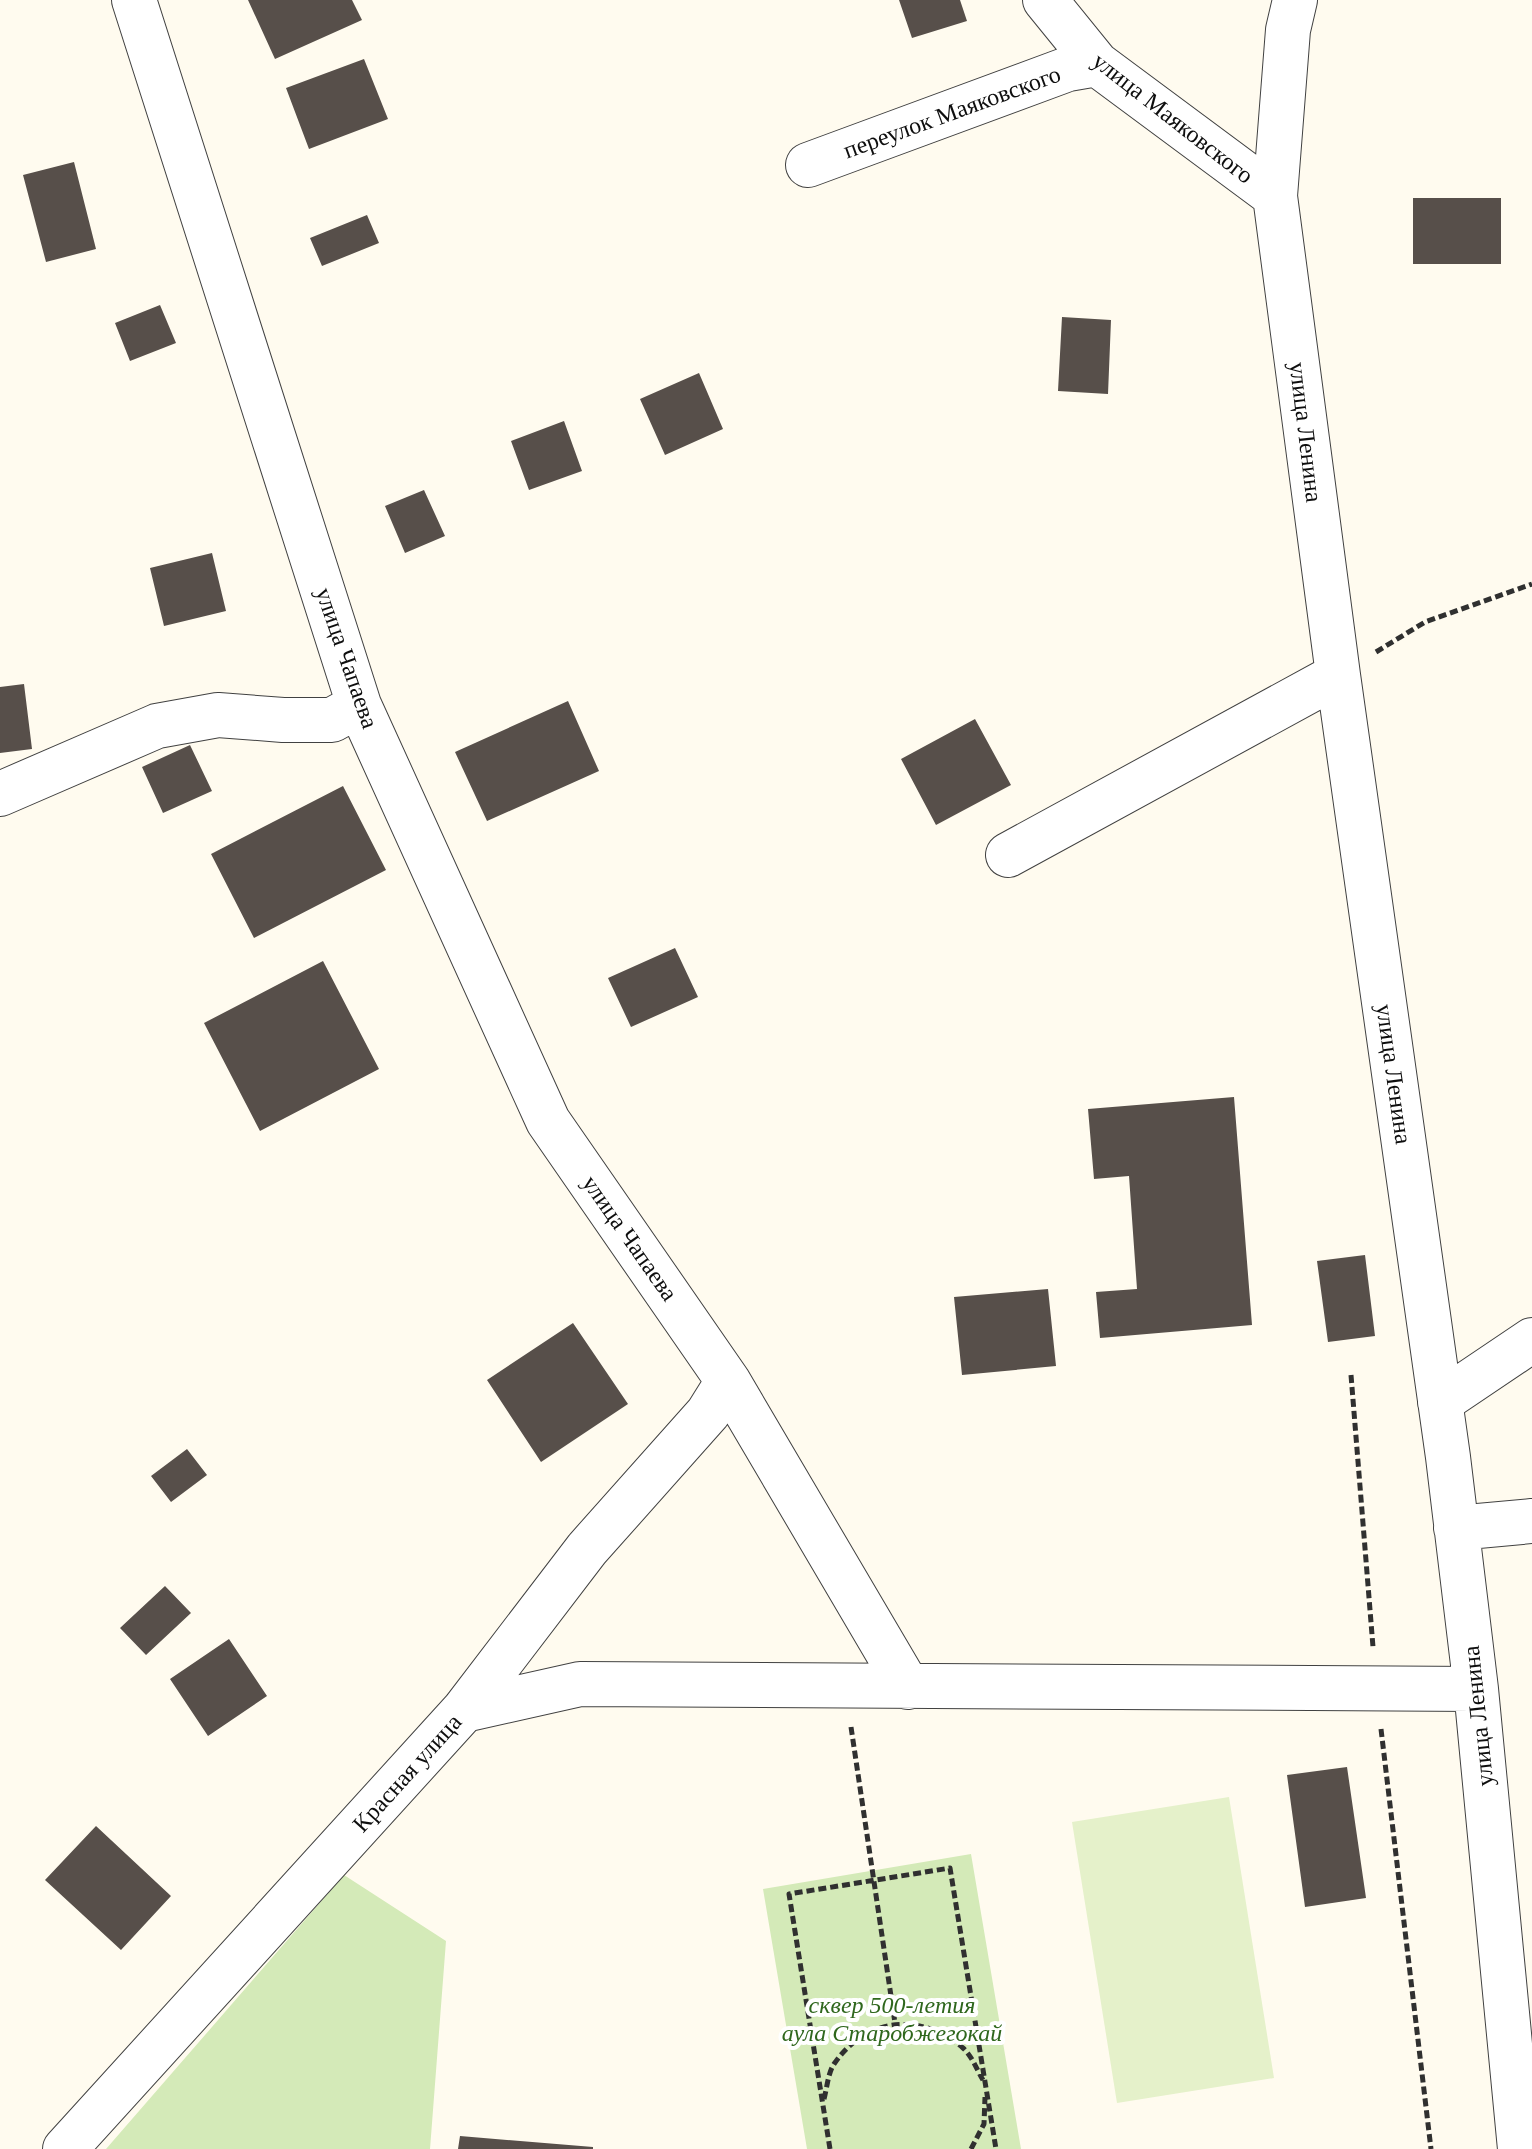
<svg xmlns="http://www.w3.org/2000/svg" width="1532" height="2149" font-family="'Times New Roman',serif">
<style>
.green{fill:#d4eab8}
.pitch{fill:#e5f1ca}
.building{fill:#574f4a}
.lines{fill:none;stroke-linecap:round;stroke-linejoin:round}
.minor-casing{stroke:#414141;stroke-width:46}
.path{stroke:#303030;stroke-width:5;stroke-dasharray:8 4;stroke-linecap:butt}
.minor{stroke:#fff;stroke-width:44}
.labels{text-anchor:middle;stroke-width:8;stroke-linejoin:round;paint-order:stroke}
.street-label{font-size:24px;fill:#0e0e0e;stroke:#fff}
.park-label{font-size:24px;font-style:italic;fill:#2f671d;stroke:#fff}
</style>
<rect width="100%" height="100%" fill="#fffbef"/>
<path class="green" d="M 971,1854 L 1021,2149 L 807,2149 L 763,1889 Z
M 344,1875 L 446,1941 L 430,2149 L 106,2149 Z"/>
<path class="pitch" d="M 1229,1797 L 1274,2078 L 1117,2103 L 1072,1822 Z"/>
<path class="building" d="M 248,0 L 352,0 L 362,20 L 275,59 Z
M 899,0 L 960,0 L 967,21 L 912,38 Z
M 364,59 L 388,119 L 309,149 L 286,88 Z
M 74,162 L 96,249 L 46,262 L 23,175 Z
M 1413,198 L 1501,198 L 1501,264 L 1413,264 Z
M 367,215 L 379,243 L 322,266 L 310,238 Z
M 160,305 L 176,343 L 130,361 L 115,323 Z
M 1062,317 L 1111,320 L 1108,394 L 1058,391 Z
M 699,373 L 723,429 L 665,455 L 640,399 Z
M 564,421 L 582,471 L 529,490 L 511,441 Z
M 424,490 L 445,536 L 405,553 L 385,506 Z
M 212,553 L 226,611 L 164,626 L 150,568 Z
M 24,684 L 32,749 L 0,753 L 0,687 Z
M 568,701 L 599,771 L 487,821 L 455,752 Z
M 975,719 L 1011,785 L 936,825 L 901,759 Z
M 190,745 L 212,791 L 163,813 L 142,767 Z
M 343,786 L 386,870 L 254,938 L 211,854 Z
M 675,948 L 698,997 L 631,1027 L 608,978 Z
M 323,961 L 379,1069 L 260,1131 L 204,1023 Z
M 1234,1097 L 1252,1325 L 1100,1338 L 1096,1292 L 1137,1289 L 1129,1176 L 1094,1179 L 1088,1109 Z
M 1365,1255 L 1375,1336 L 1328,1342 L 1317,1261 Z
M 1048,1289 L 1056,1366 L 962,1375 L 954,1297 Z
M 573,1323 L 628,1404 L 541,1462 L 487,1380 Z
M 187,1449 L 207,1475 L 171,1502 L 151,1476 Z
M 165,1586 L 191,1613 L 146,1655 L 120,1628 Z
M 229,1639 L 267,1696 L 208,1736 L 170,1679 Z
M 1347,1767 L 1366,1898 L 1305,1907 L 1287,1775 Z
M 96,1826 L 171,1896 L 121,1950 L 45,1880 Z
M 460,2136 L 593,2147 L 593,2149 L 458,2149 Z"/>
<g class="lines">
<g class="minor-casing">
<path id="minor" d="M 134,0 L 359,705 L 548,1121 L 728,1381 L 908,1687
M 1045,0 L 1097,64 L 1275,196
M 1295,0 L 1288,30 L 1275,196 L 1338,675 L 1448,1457 L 1476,1689 L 1520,2149
M 808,165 L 1068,69 L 1097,64
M 0,794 L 157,726 L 218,715 L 283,720 L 332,720 L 359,705
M 1008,855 L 1338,675
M 1440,1402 L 1532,1340
M 1456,1528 L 1532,1521
M 464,1710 L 580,1684 L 1476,1689
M 65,2149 L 464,1710 L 587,1549 L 708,1413 L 728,1381"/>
</g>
<path class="path" d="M 1376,652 L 1425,622 L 1532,584
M 1351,1375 L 1373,1647
M 851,1727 L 895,2023
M 1381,1729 L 1431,2149
M 824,2099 C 827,2088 828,2073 834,2064 C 866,2017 921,2012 963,2048 C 972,2056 977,2070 983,2080
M 830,2149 L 789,1894 L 950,1868 L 996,2149
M 971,2149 L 984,2124 L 985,2097"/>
<use href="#minor" class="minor"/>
</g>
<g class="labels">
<g class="street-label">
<text transform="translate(952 112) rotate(-20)" y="8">переулок Маяковского</text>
<text transform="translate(1173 118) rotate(38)" y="8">улица Маяковского</text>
<text transform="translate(1306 432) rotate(83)" y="8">улица Ленина</text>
<text transform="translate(347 658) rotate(71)" y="8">улица Чапаева</text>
<text transform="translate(1394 1074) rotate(82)" y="8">улица Ленина</text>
<text transform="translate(630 1238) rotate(55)" y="8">улица Чапаева</text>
<text transform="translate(1478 1716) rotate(-96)" y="8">улица Ленина</text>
<text transform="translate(407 1773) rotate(-48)" y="8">Красная улица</text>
</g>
<g class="park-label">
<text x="892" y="2013">сквер 500-летия<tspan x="892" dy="28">аула Старобжегокай</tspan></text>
</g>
</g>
</svg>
